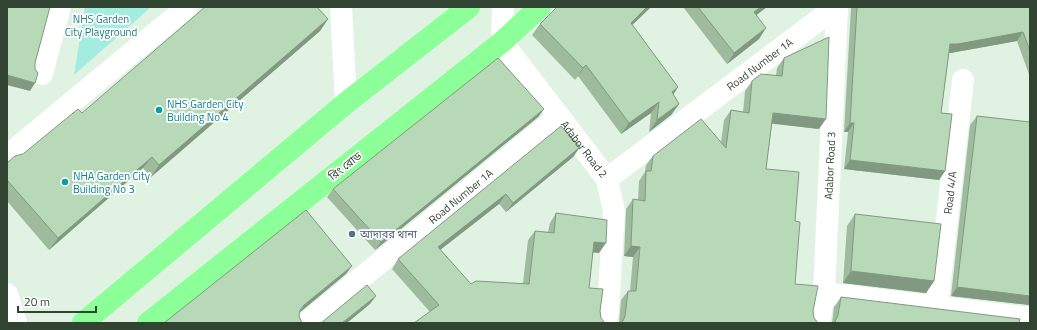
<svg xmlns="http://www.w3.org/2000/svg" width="1037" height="330" font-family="'Titillium Web','Noto Sans Bengali',sans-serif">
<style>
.green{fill:#a3ede0}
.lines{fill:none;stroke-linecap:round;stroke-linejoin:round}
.minor{stroke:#fff;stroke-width:22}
.major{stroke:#8dff98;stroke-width:22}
.wall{fill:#9ebb9e}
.shaded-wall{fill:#819881}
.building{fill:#b8d9b8;stroke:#819881}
.culture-dot{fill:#0f9aa8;stroke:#fff;stroke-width:1.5}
.service-dot{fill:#5c6f8a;stroke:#fff;stroke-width:1.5}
.labels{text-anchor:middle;stroke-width:3.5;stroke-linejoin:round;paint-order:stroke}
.park-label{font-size:11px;fill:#1f7c7c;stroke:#fff}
.street-label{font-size:11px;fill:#314431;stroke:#fff}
.culture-label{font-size:11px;fill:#0d838f;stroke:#fff;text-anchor:start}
.service-label{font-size:11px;fill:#4e5e75;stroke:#fff;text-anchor:start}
</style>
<rect width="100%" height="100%" fill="#e0f3e2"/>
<path class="green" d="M 85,7 L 151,7 L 74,75 Z"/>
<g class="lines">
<g class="minor">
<path d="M 341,7 L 346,103"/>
<path id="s1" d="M 503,7 L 502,42 L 607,179 L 614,211 L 608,311 L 606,323"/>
<path d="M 42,74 L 60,7"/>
<path d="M 7,156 L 187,7"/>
<path id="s2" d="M 607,179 L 836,7"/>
<path d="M 824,293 L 1030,318"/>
<path d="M 7,294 L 16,323"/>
<path id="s3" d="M 937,307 L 963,80"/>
<path id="s4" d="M 306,323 L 559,116"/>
<path id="s5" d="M 819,323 L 824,293 L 837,7"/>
</g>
<path class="major" d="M 83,323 L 346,103 L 469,7
M 148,323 L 502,42 L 540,7"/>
</g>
<path class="wall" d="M 557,7 L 651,7 L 632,25 L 678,87 L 673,95 L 679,104 L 671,115 L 649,132 L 651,113 L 621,134 L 578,76 L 575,80 L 532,35 L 540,24 Z
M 683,7 L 767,7 L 756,15 L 759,39 L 727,64 Z
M 851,7 L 1030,7 L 1030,77 L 1017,41 L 949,53 L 941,113 L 945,171 L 939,180 L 844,169 L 848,132 L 844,132 Z
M 328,19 L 320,31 L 151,177 L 143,168 L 49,250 L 7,201 L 7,163 L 23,154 Z
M 784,58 L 819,129 L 772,123 L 766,169 L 795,221 L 795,284 L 813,311 L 814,318 L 818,323 L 619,323 L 621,300 L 628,291 L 630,291 L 633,257 L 624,256 L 626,209 L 633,199 L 638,200 L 639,181 L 645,172 L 646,165 L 653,156 L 721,142 L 724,120 L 731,110 L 743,112 L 745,91 L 752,81 L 776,76 L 777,68 Z
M 544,109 L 538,117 L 375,250 L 327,197 L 333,189 Z
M 977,116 L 1030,122 L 1030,305 L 951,296 L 970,125 Z
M 580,147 L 573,157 L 506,212 L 499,204 L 440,250 L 471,284 L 523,283 L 528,240 L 535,231 L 548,232 L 550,223 L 556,213 L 599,253 L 593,252 L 589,288 L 600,311 L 601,318 L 430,312 L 392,269 L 398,259 Z
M 855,214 L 934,281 L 926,293 L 843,283 L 847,226 Z
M 841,297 L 1019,323 L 832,323 L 834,307 Z"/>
<path class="shaded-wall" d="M 647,7 L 651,7 L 623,34 L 631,23 Z
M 761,7 L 767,7 L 746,23 L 754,12 Z
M 328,19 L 320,31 L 151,177 L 159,165 Z
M 766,28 L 759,39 L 727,64 L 734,53 Z
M 1023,32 L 1017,41 L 951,53 L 944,53 L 950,44 Z
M 586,65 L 578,76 L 575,80 L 583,68 Z
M 7,75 L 35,83 L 30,91 L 7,85 Z
M 678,87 L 671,98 L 672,92 Z
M 659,102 L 651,113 L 621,134 L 629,123 Z
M 679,104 L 671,115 L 649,132 L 657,120 Z
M 544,109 L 538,117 L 375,250 L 381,242 Z
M 773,113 L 826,119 L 819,129 L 766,123 Z
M 850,123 L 854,123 L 848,132 L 844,132 Z
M 580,147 L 573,157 L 506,212 L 513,203 Z
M 152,157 L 143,168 L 49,250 L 58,238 Z
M 850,160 L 945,171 L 939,180 L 844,169 Z
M 506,194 L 499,204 L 431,257 L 438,247 Z
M 594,242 L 606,243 L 599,253 L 587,252 Z
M 631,246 L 640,247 L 633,257 L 624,256 Z
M 352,266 L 346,274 L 298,314 L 304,305 Z
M 851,271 L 934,281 L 926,293 L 843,283 Z
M 957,287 L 1030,296 L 1030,305 L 951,296 Z
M 376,296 L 370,304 L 347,323 L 342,323 Z"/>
<path class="building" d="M 7,7 L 50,7 L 35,63 L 35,69 L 38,73 L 35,83 L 7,75 Z
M 205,7 L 317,7 L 328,19 L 159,165 L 152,157 L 58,238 L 7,180 L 7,163 L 15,156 L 23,154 L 78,109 L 82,113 Z
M 557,7 L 647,7 L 631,23 L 678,87 L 672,92 L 679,104 L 657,120 L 659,102 L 629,123 L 586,65 L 583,68 L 540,24 Z
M 698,7 L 761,7 L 754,12 L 766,28 L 734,53 Z
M 857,7 L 1030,7 L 1030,51 L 1023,32 L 958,44 L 950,44 L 941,113 L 952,114 L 945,171 L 850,160 L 854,123 L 850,123 Z
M 829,37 L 826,119 L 773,113 L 766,169 L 799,172 L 795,221 L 800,222 L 795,284 L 818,286 L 813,311 L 814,318 L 818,323 L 620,323 L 623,321 L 625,316 L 628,291 L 636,291 L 640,247 L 631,246 L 633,199 L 645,201 L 646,171 L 651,171 L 653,156 L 701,119 L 726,148 L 731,110 L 749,113 L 752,81 L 761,74 L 782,76 L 784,58 Z
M 498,58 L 544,109 L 381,242 L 333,189 Z
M 977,116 L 1030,122 L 1030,296 L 957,287 Z
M 561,126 L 580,147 L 513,203 L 506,194 L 438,247 L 471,284 L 476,281 L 529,284 L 535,231 L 554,233 L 556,213 L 607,220 L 606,243 L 594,242 L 589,288 L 603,289 L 600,311 L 601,318 L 605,323 L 414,323 L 439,305 L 398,259 Z
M 306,210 L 352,266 L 304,305 L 300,310 L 299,316 L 302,323 L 164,323 Z
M 855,214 L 941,224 L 934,281 L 851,271 Z
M 367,285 L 376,296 L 342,323 L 321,323 Z
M 841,297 L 1020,319 L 1019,323 L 833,323 L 835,322 L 838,315 Z"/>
<g class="culture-dot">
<circle cx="159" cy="110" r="4"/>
<circle cx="65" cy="182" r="4"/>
</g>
<circle class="service-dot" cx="352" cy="234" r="4"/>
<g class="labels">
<g class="park-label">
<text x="101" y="23">NHS Garden<tspan x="101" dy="13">City Playground</tspan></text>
</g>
<g class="street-label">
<text dy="4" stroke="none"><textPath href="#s2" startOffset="191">Road Number 1A</textPath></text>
<text dy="4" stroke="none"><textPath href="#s1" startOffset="170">Adabor Road 2</textPath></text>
<text dy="4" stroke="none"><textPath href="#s5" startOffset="158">Adabor Road 3</textPath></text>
<text transform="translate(345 166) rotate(-38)" y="4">রিং রোড</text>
<text dy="4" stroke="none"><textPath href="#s3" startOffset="115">Road 4/A</textPath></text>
<text dy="4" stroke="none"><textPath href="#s4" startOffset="200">Road Number 1A</textPath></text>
</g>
<g class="culture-label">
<text x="167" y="108">NHS Garden City<tspan x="167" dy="13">Building No 4</tspan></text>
<text x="73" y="180">NHA Garden City<tspan x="73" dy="13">Building No 3</tspan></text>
</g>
<g class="service-label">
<text x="360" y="238">আদাবর থানা</text>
</g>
</g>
<rect width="1037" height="330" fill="none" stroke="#314431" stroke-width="16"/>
<path d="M18 306v6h78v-6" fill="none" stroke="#314431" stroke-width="2"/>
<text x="24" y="306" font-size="12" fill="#314431" stroke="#ffffff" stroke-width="3" paint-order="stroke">20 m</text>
</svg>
